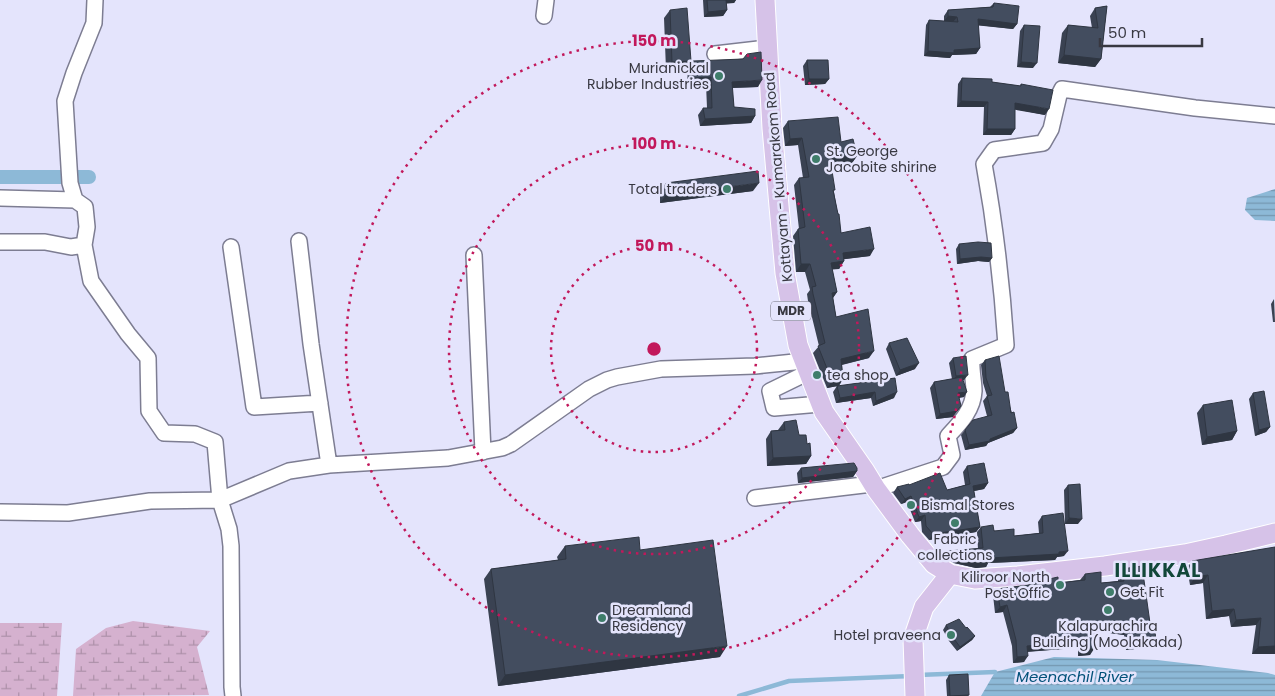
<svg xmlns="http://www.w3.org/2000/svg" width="1275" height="696" font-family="Poppins,sans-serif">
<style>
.wetland{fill:url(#wetland-marsh)}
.water{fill:url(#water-rules)}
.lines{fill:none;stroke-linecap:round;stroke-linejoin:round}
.stream{stroke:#8db9d7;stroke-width:4.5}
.canal{stroke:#8db9d7;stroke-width:14}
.minor-casing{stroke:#7d7d92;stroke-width:18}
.major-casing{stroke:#fff;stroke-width:21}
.minor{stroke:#fff;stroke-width:15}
.major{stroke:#d6c2e8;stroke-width:19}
.wall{fill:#3a4252}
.shaded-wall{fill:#2f3642}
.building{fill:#434d5f;stroke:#2f3642}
.ring{fill:none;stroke:#c2185b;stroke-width:2.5;stroke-dasharray:2.5 5}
.poi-dot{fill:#3f7d6a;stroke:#e4e4fc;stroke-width:2}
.labels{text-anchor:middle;stroke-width:5;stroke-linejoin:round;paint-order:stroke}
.shield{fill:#e4e4fc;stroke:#6c6c79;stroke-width:1}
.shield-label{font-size:12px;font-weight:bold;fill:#383841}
.poi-label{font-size:14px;fill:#383841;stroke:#e4e4fc;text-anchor:start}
.street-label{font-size:14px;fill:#383841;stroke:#e4e4fc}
.water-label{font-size:15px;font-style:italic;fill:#025179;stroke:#e4e4fc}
.district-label{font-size:19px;font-weight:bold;letter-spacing:1px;fill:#124739;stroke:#e4e4fc}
.centre{fill:#c2185b;stroke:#e4e4fc;stroke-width:2.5}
.ring-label{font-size:15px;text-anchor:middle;font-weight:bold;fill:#c2185b;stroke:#e4e4fc;stroke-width:5;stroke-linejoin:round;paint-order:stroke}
</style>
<defs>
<pattern id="wetland-marsh" width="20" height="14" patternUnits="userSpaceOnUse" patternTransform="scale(1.25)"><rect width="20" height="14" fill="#d5b1cf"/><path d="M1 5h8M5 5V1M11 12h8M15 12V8" fill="none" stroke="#ae91aa"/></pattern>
<pattern id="water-rules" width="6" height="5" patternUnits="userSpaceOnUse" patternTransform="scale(1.25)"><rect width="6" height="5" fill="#8db9d7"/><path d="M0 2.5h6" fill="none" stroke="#7497b0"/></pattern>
</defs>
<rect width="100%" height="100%" fill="#e4e4fc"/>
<path class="wetland" d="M 133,621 L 210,631 L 197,647 L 209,695 L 73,696 L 76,649 L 106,628 Z
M 0,623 L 62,623 L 57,696 L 0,696 Z"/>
<path class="water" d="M 1275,189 L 1275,221 L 1255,220 L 1245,210 L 1247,198 Z
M 1054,657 L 1157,660 L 1268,673 L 1275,675 L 1275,696 L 981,696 L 995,672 Z"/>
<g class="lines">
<path class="stream" d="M 918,675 L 995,672
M 739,696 L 789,681 L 911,676"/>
<path class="canal" d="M 0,177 L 62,177
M 75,177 L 89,177"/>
<g class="minor-casing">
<path id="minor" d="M 95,0 L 94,23 L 74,73 L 65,101 L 70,183 L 75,200 L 85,207 L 87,227 L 84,245 L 91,281 L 128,334 L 148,358 L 149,411 L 164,433 L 195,434 L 215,442 L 220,500 L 229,529 L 231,546 L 232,687 L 233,696
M 544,16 L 546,0
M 715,54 L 767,48
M 0,198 L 75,200
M 299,241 L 311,344 L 329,465
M 0,242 L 45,242 L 71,247 L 84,245
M 231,247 L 254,407 L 320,403
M 474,255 L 483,452
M 809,372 L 770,391 L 774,408 L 820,404
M 876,489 L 943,467 L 952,455 L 948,436 C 960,423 973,410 974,391 C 974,381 971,370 972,359 L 1006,345 C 1002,284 995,224 984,164 L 994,150 L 1043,143 L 1051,129 L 1059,95 L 1062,89 L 1195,108 L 1275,116
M 755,498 L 872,484
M 0,512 L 68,513 L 150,501 L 220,500 L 289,471 L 329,465 L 448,458 L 502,448 L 511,444 L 589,389 L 607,380 L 617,377 L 661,369 L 755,366 L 804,361"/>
</g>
<g class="major-casing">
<path id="major" d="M 765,0 L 772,128 L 785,273 L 798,345 L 824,412 L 865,471 L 876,489 L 910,535 L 934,564 L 950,574 L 975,579 L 1018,576 L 1105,566 L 1185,554 L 1226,545 L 1275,533
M 915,696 L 913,639 L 924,607 L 950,574"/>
</g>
<use href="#minor" class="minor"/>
<use href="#major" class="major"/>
</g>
<path class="wall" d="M 703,0 L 736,0 L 734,3 L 726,3 L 727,10 L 723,16 L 704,17 Z
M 994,3 L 1017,24 L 1013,29 L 978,25 L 980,48 L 976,54 L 952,55 L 950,58 L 924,56 L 926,25 L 929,20 L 944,21 L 944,16 L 948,10 L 990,7 Z
M 1107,6 L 1101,59 L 1095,67 L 1058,63 L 1062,33 L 1068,25 L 1092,28 L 1090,16 L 1095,8 Z
M 670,10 L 691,61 L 685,69 L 666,70 L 664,18 Z
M 1024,25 L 1033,68 L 1017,67 L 1020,31 Z
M 807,60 L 829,79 L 825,84 L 805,85 L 803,66 Z
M 693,61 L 758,87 L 732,88 L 734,107 L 755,116 L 751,123 L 700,126 L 698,115 L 703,108 L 707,108 L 706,84 L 687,85 L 688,68 Z
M 962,78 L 1020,86 L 1021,84 L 1045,115 L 1015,109 L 1015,129 L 1011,135 L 983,135 L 984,107 L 957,107 L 958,84 Z
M 788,121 L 841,142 L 857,156 L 852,163 L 831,164 L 834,192 L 841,233 L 870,256 L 844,259 L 844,261 L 839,269 L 832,269 L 837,292 L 833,298 L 836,317 L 869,358 L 842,365 L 843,379 L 839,386 L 895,378 L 894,398 L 873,406 L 871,398 L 836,403 L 833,392 L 837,386 L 827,388 L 813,353 L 819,346 L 808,301 L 807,294 L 810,290 L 805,272 L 796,272 L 793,236 L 798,229 L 799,229 L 794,185 L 799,178 L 803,178 L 798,145 L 785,146 L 783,128 Z
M 666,183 L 753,191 L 660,203 L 660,191 Z
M 959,244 L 992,258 L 989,262 L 978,261 L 957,264 L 956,249 Z
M 1274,299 L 1275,322 L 1273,322 L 1271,304 Z
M 889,343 L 915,369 L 896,376 L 886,349 Z
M 953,358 L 964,380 L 963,380 L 964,397 L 959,398 L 953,417 L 936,419 L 930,388 L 934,382 L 952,379 L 949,363 Z
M 985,360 L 1005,392 L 1017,428 L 1013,433 L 988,443 L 986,446 L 965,450 L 961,435 L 965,430 L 987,416 L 983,401 L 987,396 L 983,383 L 981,365 Z
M 1253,393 L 1270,427 L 1266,432 L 1255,436 L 1249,399 Z
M 1203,405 L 1237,431 L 1232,440 L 1202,445 L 1197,413 Z
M 784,422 L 807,444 L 811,456 L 806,464 L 767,466 L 766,439 L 771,431 L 778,430 Z
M 967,466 L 988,483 L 984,489 L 974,491 L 980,527 L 976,532 L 929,540 L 922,532 L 921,521 L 915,522 L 907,502 L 901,504 L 893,493 L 897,487 L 909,485 L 947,490 L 965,485 L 963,472 Z
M 801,468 L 857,471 L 853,477 L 798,483 L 797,473 Z
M 1068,485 L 1078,524 L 1065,524 L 1064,490 Z
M 1042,516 L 1064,556 L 1057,557 L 1055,560 L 988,563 L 986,567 L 976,568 L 954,563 L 944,557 L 948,551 L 978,549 L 977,532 L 981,527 L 1014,536 L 1039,533 L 1038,522 Z
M 565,546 L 640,550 L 720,657 L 498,686 L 484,579 L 491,569 L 558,560 L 557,557 Z
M 1271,548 L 1275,654 L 1252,654 L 1256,625 L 1231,627 L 1229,616 L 1206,619 L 1203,583 L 1190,585 L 1187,568 L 1192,561 Z
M 1122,569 L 1152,647 L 1126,650 L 1124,635 L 1095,631 L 1090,655 L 1078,656 L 1078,649 L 1063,649 L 1027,652 L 1024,662 L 1013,663 L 1012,646 L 1003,612 L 995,613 L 993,595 L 997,589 L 1034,584 L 1036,582 L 1058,583 L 1080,580 L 1085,574 L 1101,583 L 1118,581 L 1118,575 Z
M 946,625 L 966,628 L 975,636 L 972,640 L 957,651 L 949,641 L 943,630 Z
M 949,675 L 969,696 L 947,696 L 946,680 Z"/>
<path class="shaded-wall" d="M 725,0 L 736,0 L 734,3 L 722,4 Z
M 727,10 L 723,16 L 704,17 L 708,12 Z
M 948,16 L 957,17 L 953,22 L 944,21 Z
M 978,19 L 1017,24 L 1013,29 L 974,25 Z
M 980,48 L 976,54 L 952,55 L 950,58 L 924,56 L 928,51 Z
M 1064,55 L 1101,59 L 1095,67 L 1058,63 Z
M 691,61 L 685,69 L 666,70 L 672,62 Z
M 1021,62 L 1037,63 L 1033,68 L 1017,67 Z
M 711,77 L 706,84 L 687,85 L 692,78 Z
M 809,79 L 829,79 L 825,84 L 805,85 Z
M 762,80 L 758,87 L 727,88 L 732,82 Z
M 961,101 L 988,102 L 984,107 L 957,107 Z
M 1015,103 L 1049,109 L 1045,115 L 1011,109 Z
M 755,116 L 751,123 L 700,126 L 705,119 Z
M 987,129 L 1015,129 L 1011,135 L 983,135 Z
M 802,138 L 798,145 L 785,146 L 790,139 Z
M 857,156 L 852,163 L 825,165 L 830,158 Z
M 759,183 L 753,191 L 660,203 L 666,195 Z
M 874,249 L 870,256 L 838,260 L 843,253 Z
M 981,257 L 992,258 L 989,262 L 978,261 L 957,264 L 960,259 Z
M 844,261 L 839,269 L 826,270 L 831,263 Z
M 801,264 L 810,264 L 805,272 L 796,272 Z
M 837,292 L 832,299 L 832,293 Z
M 874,351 L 869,358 L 836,366 L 841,359 Z
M 919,363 L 915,369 L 896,376 L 900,370 Z
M 968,375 L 964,380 L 953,381 L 956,376 Z
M 843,379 L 838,386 L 827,388 L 832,381 Z
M 875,392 L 871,398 L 836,403 L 840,398 Z
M 897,392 L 894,398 L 873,406 L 876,401 Z
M 967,392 L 964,397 L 954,398 L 958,393 Z
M 961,406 L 953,417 L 936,419 L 940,414 Z
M 1270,427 L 1266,432 L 1255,436 L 1259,430 Z
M 1017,428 L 1013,433 L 988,443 L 986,446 L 965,450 L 969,445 L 990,439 Z
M 1237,431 L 1232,440 L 1202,445 L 1207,437 Z
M 811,456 L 806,464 L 767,466 L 773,458 Z
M 857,471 L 853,477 L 798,483 L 802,478 Z
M 988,483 L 984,489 L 969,492 L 973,486 Z
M 911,496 L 907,502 L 901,504 L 905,499 Z
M 925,515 L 921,521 L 915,522 L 919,517 Z
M 1069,518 L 1082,519 L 1078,524 L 1065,524 Z
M 980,527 L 976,532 L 929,540 L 933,534 Z
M 1068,551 L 1064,556 L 1057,557 L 1055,560 L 988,563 L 986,567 L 976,568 L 954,563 L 958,558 L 990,558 Z
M 1208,575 L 1203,583 L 1190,585 L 1195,577 Z
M 1007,605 L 1003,612 L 995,613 L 1000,607 Z
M 1234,609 L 1229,616 L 1206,619 L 1212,611 Z
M 1261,618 L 1256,625 L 1231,627 L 1236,620 Z
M 1095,624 L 1128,628 L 1124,635 L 1090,630 Z
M 975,636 L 972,640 L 957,651 L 960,647 Z
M 1156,641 L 1152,647 L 1126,650 L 1130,644 Z
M 1067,642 L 1082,643 L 1078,649 L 1063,649 L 1022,652 L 1027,646 Z
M 727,646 L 720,657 L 498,686 L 505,675 Z
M 1275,646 L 1275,654 L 1252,654 L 1258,647 Z
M 1083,649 L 1094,649 L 1090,655 L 1078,656 Z
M 1028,656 L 1024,662 L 1013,663 L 1017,657 Z"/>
<path class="building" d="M 707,0 L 726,0 L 727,10 L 708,12 Z
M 994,3 L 1019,6 L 1017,24 L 978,19 L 980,48 L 954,50 L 954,53 L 928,51 L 929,20 L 958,22 L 957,17 L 948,16 L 948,10 L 993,7 Z
M 1107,6 L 1101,59 L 1064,55 L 1068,25 L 1098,28 L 1095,8 Z
M 687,8 L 691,61 L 672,62 L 670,10 Z
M 1024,25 L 1040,26 L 1037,63 L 1021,62 Z
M 761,52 L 762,80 L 732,82 L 734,107 L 755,109 L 755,116 L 705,119 L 703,108 L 712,108 L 711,77 L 692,78 L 693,61 L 743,59 L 747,54 Z
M 807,60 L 828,60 L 829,79 L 809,79 Z
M 962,78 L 992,79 L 992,82 L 1021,86 L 1021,84 L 1053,90 L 1049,109 L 1015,103 L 1015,129 L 987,129 L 988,102 L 961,101 Z
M 838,117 L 841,142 L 853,139 L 857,156 L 830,158 L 835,190 L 833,190 L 838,214 L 839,214 L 841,233 L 870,227 L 874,249 L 843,253 L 844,261 L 831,263 L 837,292 L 832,293 L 836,317 L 868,309 L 874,351 L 841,359 L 843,379 L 832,381 L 818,346 L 825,343 L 813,294 L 812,287 L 816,286 L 810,264 L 801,264 L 798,229 L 805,227 L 799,178 L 809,177 L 802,138 L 790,139 L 788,121 Z
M 758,171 L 759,183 L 666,195 L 666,183 Z
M 978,242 L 991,243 L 992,258 L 981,257 L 960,259 L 959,244 Z
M 907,338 L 919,363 L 900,370 L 889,343 Z
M 966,356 L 968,375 L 956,376 L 953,358 Z
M 999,356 L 1005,392 L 1008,392 L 1011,413 L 1014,412 L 1017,428 L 990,439 L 990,441 L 969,445 L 965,430 L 973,420 L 992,415 L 987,396 L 992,395 L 986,378 L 985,360 Z
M 962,377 L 967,392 L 958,393 L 961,406 L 957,411 L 940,414 L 934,382 Z
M 895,378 L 897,392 L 876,401 L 875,392 L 840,398 L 837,386 Z
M 1264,391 L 1270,427 L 1259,430 L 1253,393 Z
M 1232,400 L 1237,431 L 1207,437 L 1203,405 Z
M 796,420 L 799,435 L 806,435 L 807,444 L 810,443 L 811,456 L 773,458 L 771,431 L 785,430 L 784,422 Z
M 854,463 L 857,468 L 857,471 L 802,478 L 801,468 Z
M 984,463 L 988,483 L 973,486 L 980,527 L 933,534 L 926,526 L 925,515 L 919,517 L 911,496 L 905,499 L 897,487 L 909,484 L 909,485 L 940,473 L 947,490 L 970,484 L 967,466 Z
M 1080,484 L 1082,519 L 1069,518 L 1068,485 Z
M 1063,513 L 1068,551 L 1059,552 L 1059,554 L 990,558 L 989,561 L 980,562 L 958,558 L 948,551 L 983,548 L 981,527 L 993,525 L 994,531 L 1014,529 L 1014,536 L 1043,533 L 1042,516 Z
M 639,537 L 640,550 L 713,540 L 727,646 L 505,675 L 491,569 L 566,559 L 565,546 Z
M 1275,547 L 1275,646 L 1258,647 L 1261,618 L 1236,620 L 1234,609 L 1212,611 L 1208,575 L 1195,577 L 1192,561 Z
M 1142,566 L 1150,623 L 1154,622 L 1156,641 L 1130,644 L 1128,628 L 1095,624 L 1094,649 L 1083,649 L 1082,643 L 1067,642 L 1027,646 L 1028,656 L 1017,657 L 1016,640 L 1007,605 L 1000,607 L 997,589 L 1036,584 L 1036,582 L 1058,577 L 1058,583 L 1085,580 L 1085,574 L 1101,572 L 1101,583 L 1124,581 L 1122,569 Z
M 959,619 L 966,628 L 967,627 L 975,636 L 960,647 L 952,636 L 946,625 Z
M 968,674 L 969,695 L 950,696 L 949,675 Z"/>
<g class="ring">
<circle cx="654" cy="349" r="103"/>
<circle cx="654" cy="349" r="205"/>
<circle cx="654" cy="349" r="308"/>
</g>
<g class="poi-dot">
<circle cx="719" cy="76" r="5"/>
<circle cx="816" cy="159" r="5"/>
<circle cx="727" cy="189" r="5"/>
<circle cx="817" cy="375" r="5"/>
<circle cx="911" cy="505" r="5"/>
<circle cx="955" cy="523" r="5"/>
<circle cx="1060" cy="585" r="5"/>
<circle cx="1110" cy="592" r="5"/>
<circle cx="1108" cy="610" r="5"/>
<circle cx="602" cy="618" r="5"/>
<circle cx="951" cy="635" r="5"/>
</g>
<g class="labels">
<rect class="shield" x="771" y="301.5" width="40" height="19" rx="4"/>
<g class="shield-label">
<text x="791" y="315">MDR</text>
</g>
<g class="poi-label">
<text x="709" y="73" text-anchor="end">Murianickal<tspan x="709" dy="16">Rubber Industries</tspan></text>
<text x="826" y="156">St. George<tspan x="826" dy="16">Jacobite shirine</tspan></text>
<text x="717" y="194" text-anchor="end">Total traders</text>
<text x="827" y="380">tea shop</text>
<text x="921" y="510">Bismal Stores</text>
<text x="955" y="544" text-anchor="middle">Fabric<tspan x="955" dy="16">collections</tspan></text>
<text x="1050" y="582" text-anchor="end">Kiliroor North<tspan x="1050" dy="16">Post Offic</tspan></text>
<text x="1120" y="597">Get Fit</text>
<text x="612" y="615">Dreamland<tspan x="612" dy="16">Residency</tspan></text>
<text x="1108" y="631" text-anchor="middle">Kalapurachira<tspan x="1108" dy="16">Building (Moolakada)</tspan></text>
<text x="941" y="640" text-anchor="end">Hotel praveena</text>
</g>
<g class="street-label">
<text transform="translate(778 177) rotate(-95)" y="5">Kottayam - Kumarakom Road</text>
</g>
<g class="water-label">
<text x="1075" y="682">Meenachil River</text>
</g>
<g class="district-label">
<text x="1158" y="577">ILLIKKAL</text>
</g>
</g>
<circle cx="654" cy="349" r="8" class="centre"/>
<g class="ring-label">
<text x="654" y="46">150 m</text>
<text x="654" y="149">100 m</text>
<text x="654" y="251">50 m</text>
</g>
<path d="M1100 38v8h102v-8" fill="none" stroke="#383841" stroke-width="2.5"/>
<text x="1108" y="38" font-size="15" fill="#383841" stroke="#e4e4fc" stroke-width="4" paint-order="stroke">50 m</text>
</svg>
